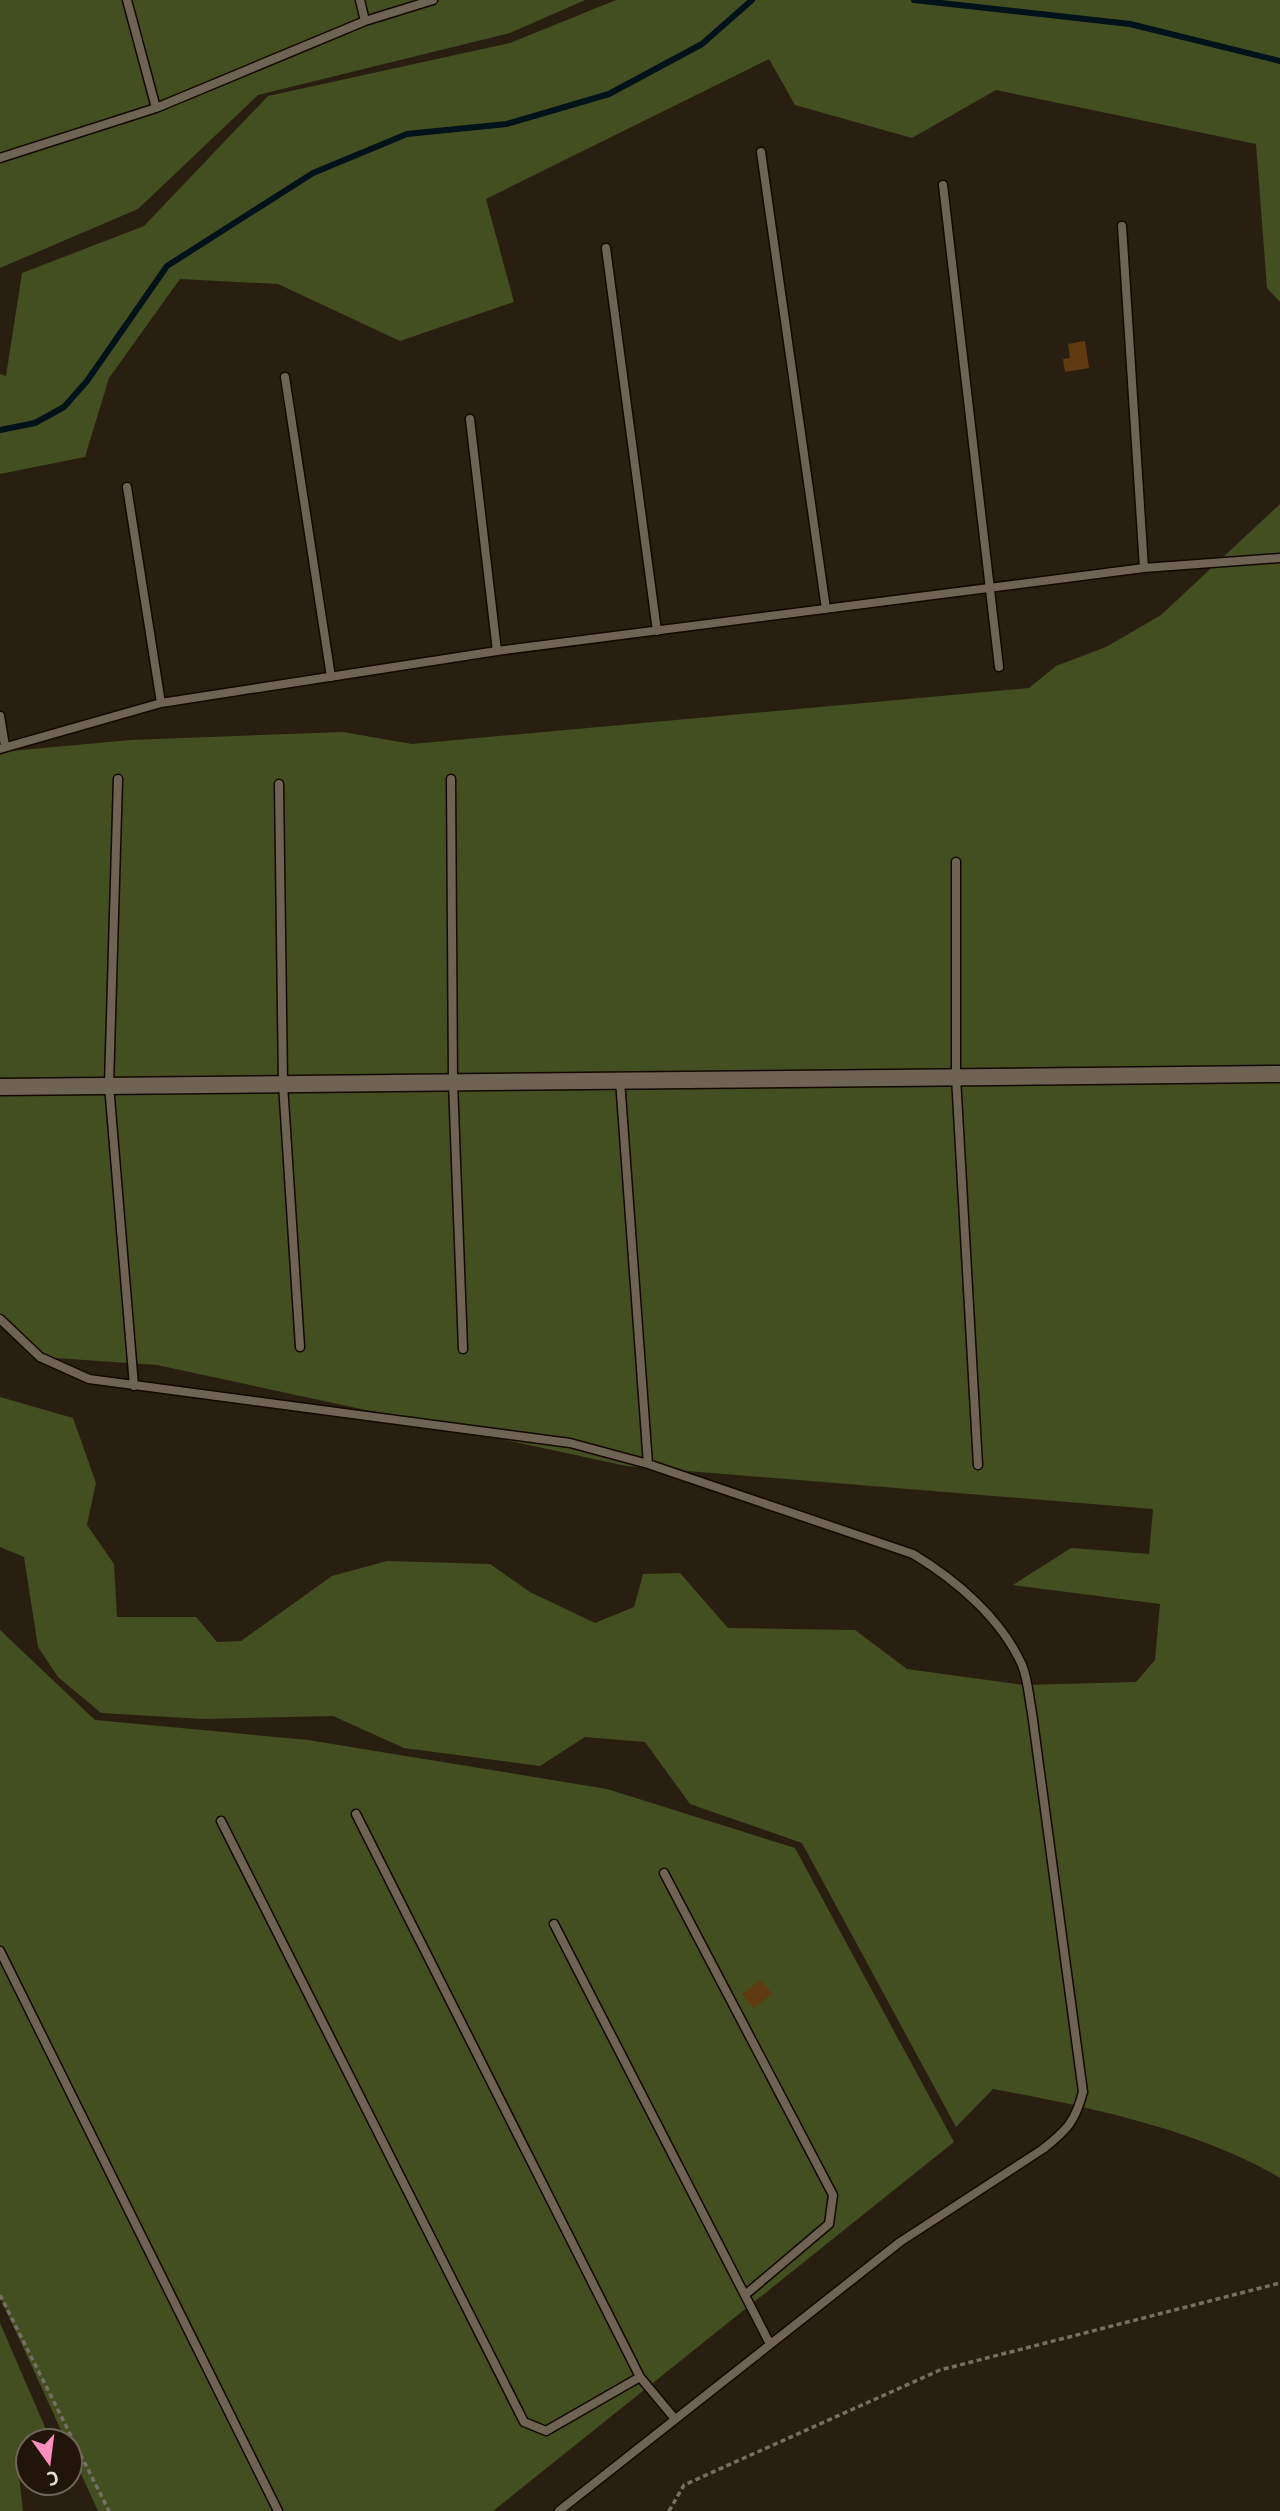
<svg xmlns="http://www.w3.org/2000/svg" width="1280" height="2511" font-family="'PT Sans',sans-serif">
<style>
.green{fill:#434e21}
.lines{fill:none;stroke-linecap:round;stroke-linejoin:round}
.stream{stroke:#01121a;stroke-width:6}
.building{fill:#603a10}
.service-casing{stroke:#120801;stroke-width:11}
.minor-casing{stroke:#120801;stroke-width:19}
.path{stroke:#776f63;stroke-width:3.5;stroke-dasharray:5 3.5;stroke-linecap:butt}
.service{stroke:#6f6353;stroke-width:8}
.minor{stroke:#6f6353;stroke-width:16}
</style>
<rect width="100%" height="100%" fill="#291f11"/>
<path class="green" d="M 0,0 L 585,0 L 510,33 L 258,95 L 138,209 L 0,268 Z
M 616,0 L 1280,0 L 1280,302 L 1267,288 L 1256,144 L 996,90 L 912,138 L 795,105 L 769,59 L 486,199 L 514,302 L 400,341 L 278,284 L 180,279 L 109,378 L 85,457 L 0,474 L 0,374 L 6,376 L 22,273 L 144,226 L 268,96 L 510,43 Z
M 1280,504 L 1280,2178 C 1200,2130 1085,2106 993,2089 L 956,2127 L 802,1843 L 690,1804 L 645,1742 L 585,1737 L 540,1766 L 404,1748 L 333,1716 L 203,1719 L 101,1713 L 58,1677 L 38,1647 L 24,1557 L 0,1547 L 0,1397 L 73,1418 L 96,1483 L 87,1525 L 114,1564 L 117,1617 L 196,1617 L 217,1642 L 241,1641 L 332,1576 L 387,1561 L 490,1564 L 530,1592 L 595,1623 L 634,1607 L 643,1574 L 680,1573 L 728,1628 L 855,1630 L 907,1669 L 1024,1685 L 1136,1682 L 1155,1660 L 1160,1604 L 1013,1585 L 1071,1548 L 1149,1554 L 1153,1509 L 626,1466 L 157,1365 L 40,1357 L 0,1319 L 0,752 L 130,740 L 343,732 L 412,744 L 1029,688 L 1056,666 L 1106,647 L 1161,615 Z
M 0,1630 L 95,1720 L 308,1740 L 607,1789 L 795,1848 L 954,2142 L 493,2511 L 98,2511 L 70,2450 L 70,2441 L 66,2441 L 0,2297 Z
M 0,2323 L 51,2441 L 28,2441 L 28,2472 L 19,2476 L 23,2511 L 0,2511 Z"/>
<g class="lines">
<path class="stream" d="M 914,0 L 1130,24 L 1280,61
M 0,430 L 35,423 L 64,407 L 87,381 L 167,266 L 313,173 L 407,134 L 507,124 L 609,94 L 702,44 L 752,0"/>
</g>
<path class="building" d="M 1085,341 L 1089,368 L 1065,372 L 1063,359 L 1070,358 L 1068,344 Z
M 761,1980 L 772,1994 L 753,2008 L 742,1994 Z"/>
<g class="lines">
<g class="service-casing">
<path id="service" d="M 127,0 L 156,108
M 365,21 L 433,0
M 761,152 L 826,609
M 0,158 L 156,108 L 365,21 L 360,0
M 943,185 L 999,667
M 1122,226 L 1144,568
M 606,248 L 657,631
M 285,377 L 331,677
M 470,419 L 497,651
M 127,487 L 161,703
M 0,716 L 5,746
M 0,749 L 161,703 L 497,651 L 1144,568 L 1280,558
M 118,779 L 109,1085 L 134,1386
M 451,779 L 453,1082 L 463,1349
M 279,784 L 283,1084 L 300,1347
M 956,862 L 956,1077 L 978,1465
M 620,1080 L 648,1464
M 0,1319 L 40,1357 L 89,1379 L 570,1443 L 648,1464 L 913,1554 C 956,1580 1001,1618 1022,1665 C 1028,1679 1029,1698 1032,1713 L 1083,2092 C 1075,2122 1067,2130 1043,2149 L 900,2242 L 559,2511
M 356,1814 L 640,2377 L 675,2419
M 221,1821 L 524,2422 L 546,2431 L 640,2377
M 664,1873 L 833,2195 L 829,2224 L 745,2295
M 554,1924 L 770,2344
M 0,1951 L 278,2511"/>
</g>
<g class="minor-casing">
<path id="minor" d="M 0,1087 L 1280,1074"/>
</g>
<path class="path" d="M 0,2295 L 109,2511
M 669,2511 L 684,2485 L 940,2370 L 1280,2283"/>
<use href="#service" class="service"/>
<use href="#minor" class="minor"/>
</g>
<g transform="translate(49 2462) rotate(166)"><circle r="33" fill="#201508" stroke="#6e6559" stroke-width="2"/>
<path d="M0-5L12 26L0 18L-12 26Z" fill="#fd8ebe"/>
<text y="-10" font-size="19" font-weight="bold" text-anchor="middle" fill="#e3dcd3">С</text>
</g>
</svg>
